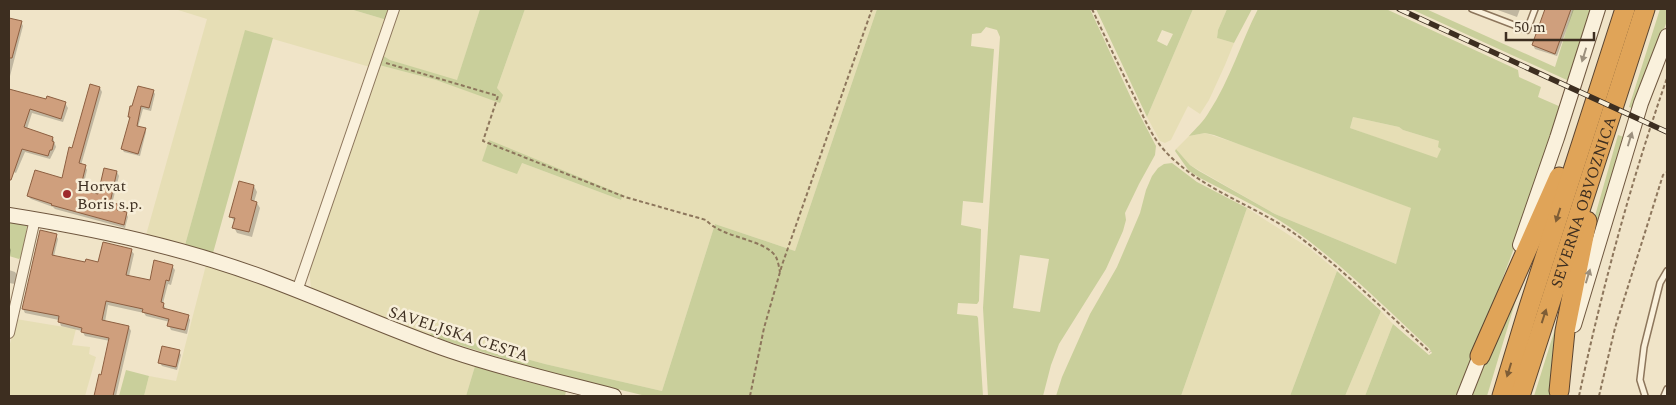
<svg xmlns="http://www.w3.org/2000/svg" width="1676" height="405" font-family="Spectral,serif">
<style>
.farmland{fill:#e6deb5;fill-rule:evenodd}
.green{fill:#c9cf9b;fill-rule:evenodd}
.shadow{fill:#0003}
.building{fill:#cf9f7d;stroke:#8d5f41}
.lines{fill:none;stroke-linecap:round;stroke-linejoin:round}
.lane-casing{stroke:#8d765c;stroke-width:8}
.street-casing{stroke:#8d765c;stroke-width:12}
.secondary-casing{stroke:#6f573f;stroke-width:16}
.highway-casing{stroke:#5b4430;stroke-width:21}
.path{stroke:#8d765c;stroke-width:2;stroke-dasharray:4 2.5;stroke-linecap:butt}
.lane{stroke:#faf1dc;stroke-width:5}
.street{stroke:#faf1dc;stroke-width:10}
.secondary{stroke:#faf1dc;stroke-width:14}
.highway{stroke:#e0a458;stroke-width:19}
.rail-casing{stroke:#3d2e20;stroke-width:5.5}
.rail{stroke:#f7eed8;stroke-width:4;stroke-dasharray:11;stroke-linecap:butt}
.oneway{fill:#9c907e}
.oneway2{fill:#7e5d36}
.poi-dot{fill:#9e2a2b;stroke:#f7eed8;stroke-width:2}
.labels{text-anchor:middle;stroke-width:5;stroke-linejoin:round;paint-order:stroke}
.poi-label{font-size:16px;fill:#3d2e20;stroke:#f7eed8;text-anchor:start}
.street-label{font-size:16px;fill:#3d2e20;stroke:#f7eed8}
</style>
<rect width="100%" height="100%" fill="#f0e4c8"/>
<path class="farmland" d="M 178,9 L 350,9 L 387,20 L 370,67 L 245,31 L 185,245 L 146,235 L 207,19 L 178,10 Z
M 397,9 L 480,9 L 457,81 L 390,60 L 382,55 Z
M 525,9 L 877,9 L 795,251 L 715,224 L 662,391 L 545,364 L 508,354 L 433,329 L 430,336 L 389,322 L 311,288 L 309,269 L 379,65 L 436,80 L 500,102 L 497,88 ZM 489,141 L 623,195 L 621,200 L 522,163 Z
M 1193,9 L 1227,9 L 1218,30 L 1217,38 L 1234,43 L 1225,65 L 1209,100 L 1200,114 L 1188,106 L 1171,140 L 1165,143 L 1160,141 L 1147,117 Z
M 1353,117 L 1399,127 L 1403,130 L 1439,141 L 1441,149 L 1437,159 L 1350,128 Z
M 1205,133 L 1239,144 L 1412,208 L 1396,264 L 1275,214 L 1190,165 L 1176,149 L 1189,136 Z
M 1247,208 L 1309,248 L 1337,271 L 1290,396 L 1181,396 Z
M 206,265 L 289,295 L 371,329 L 475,366 L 466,396 L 144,396 L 149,376 L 176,381 Z
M 1381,311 L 1393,324 L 1365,396 L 1345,396 Z
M 16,319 L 76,329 L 72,345 L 90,347 L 89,354 L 96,357 L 85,396 L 9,396 L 9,348 Z"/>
<path class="green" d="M 350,9 L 391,9 L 387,20 Z
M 480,9 L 525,9 L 497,88 L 503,95 L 500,103 L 436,80 L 379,65 L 382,55 L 390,60 L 457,80 Z
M 877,9 L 1090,9 L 1132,100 L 1156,146 L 1155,155 L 1139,184 L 1125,213 L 1126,220 L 1123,231 L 1106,269 L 1059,344 L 1051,365 L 1043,396 L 988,396 L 983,308 L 1000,37 L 997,30 L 986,27 L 981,33 L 972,34 L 971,46 L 994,49 L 983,203 L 963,201 L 961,225 L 981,229 L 979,301 L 977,304 L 958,303 L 957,314 L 977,316 L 978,318 L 983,396 L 646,396 L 547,372 L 430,336 L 432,329 L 508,354 L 545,364 L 662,391 L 715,224 L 795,251 ZM 1020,255 L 1049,259 L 1040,312 L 1013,308 Z
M 1096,9 L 1193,9 L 1147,117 ZM 1162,30 L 1173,34 L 1167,46 L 1157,41 Z
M 1227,9 L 1252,9 L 1234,43 L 1217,38 L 1218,30 Z
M 1258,9 L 1386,9 L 1518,70 L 1519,77 L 1541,87 L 1538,97 L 1561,107 C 1533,206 1494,301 1456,396 L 1365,396 L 1393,324 L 1429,355 L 1432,353 L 1429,348 C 1390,312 1352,274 1309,241 C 1276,215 1237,197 1200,178 L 1189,171 L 1175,151 L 1176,149 L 1190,165 L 1199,171 L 1275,214 L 1396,264 L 1411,208 L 1214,135 L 1205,133 L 1189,136 C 1196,128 1204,121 1209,112 C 1230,80 1241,42 1258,9 ZM 1353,117 L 1399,127 L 1403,130 L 1439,141 L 1438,147 L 1441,149 L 1437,158 L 1350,128 Z
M 1411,9 L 1426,9 L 1555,67 L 1573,9 L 1593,9 L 1569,81 Z
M 1660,9 L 1667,9 L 1667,21 L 1634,109 L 1629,107 Z
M 245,30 L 273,38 L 213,253 L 185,245 Z
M 1618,135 L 1624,137 L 1594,231 L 1591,230 Z
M 489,140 L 623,195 L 621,200 L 522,163 L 517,174 L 482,161 Z
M 1172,163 L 1197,182 L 1247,208 L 1181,396 L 1056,396 L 1062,377 L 1090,314 L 1117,267 L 1140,213 L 1146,190 L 1152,176 L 1158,168 L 1164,164 Z
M 9,222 L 27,226 L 23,255 L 19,259 L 9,256 Z
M 1337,271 L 1381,311 L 1345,396 L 1290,396 Z
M 1524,273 L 1487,396 L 1471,396 L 1518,283 Z
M 1560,313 L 1562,313 L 1551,396 L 1534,396 Z
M 475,366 L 521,380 L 566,391 L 565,396 L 466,396 Z
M 126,370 L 149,376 L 144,396 L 119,396 Z"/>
<path class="shadow" d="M 1495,9 L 1520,9 L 1517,17 Z
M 1546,9 L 1574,9 L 1557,56 L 1535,49 L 1533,45 Z
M 9,19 L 21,22 L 23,26 L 9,80 Z
M 100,88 L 102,92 L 81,165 L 85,166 L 87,170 L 82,192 L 99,196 L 117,172 L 119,176 L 112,204 L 117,206 L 119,212 L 126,213 L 128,217 L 125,228 L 55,209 L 53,207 L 31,199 L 28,196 L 63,179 L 73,149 Z
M 9,90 L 46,101 L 65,103 L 68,108 L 63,122 L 32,113 L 27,129 L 53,138 L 56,147 L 50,159 L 25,152 L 16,173 L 9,170 Z
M 153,91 L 155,94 L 151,111 L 143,109 L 138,127 L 145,129 L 146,132 L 140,156 L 124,152 L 122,149 L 130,119 L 129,117 Z
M 254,186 L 257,192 L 254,202 L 257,203 L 260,208 L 252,237 L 237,233 L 234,227 L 235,222 L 230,216 Z
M 56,235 L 58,239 L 54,256 L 86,263 L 99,263 L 131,250 L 134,254 L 129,276 L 151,281 L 172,266 L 175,270 L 171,285 L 168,284 L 163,303 L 166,310 L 188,316 L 190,320 L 187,334 L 171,330 L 169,326 L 170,322 L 146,316 L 144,313 L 108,305 L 105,322 L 129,327 L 131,331 L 116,396 L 95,396 L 100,376 L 102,376 L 110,341 L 85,336 L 82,331 L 61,326 L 59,320 L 25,313 L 23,309 Z
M 9,246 L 11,250 L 9,261 Z
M 9,270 L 15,272 L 17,275 L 15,284 L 9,283 Z
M 179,352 L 181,355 L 177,370 L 162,366 L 160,363 Z"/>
<path class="building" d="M 1545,9 L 1571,9 L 1555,54 L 1532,45 Z
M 9,18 L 22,21 L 12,58 L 9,58 Z
M 90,84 L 100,87 L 79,163 L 86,165 L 80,190 L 98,194 L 104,168 L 117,171 L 110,203 L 118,204 L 117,210 L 127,212 L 124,225 L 51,205 L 52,204 L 27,196 L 35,170 L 62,178 L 69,147 L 72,148 Z
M 138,86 L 154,90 L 149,108 L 141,106 L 137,126 L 146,128 L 138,154 L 121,149 L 130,117 L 128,117 L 130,106 L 132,106 Z
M 9,89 L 46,99 L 47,96 L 66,102 L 61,119 L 30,109 L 24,127 L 53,137 L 52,141 L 54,142 L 52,150 L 50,150 L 48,156 L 22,149 L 11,180 L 9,180 Z
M 239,181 L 254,185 L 251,200 L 257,202 L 249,232 L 232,228 L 235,218 L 229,217 Z
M 40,230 L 57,234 L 52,255 L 85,262 L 86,259 L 98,262 L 103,242 L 132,249 L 126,275 L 150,280 L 154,260 L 173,265 L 169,281 L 166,280 L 161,302 L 164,303 L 163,308 L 189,315 L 185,330 L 167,326 L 169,319 L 142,312 L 143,309 L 106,301 L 102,320 L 129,326 L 113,396 L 94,396 L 99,374 L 101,375 L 109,338 L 81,332 L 82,328 L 58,322 L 59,316 L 22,309 Z
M 162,346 L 180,350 L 176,367 L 158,363 Z"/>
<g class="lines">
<g class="lane-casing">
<path id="lane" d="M 1472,9 L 1527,30 L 1535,9
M 1645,396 L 1640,380 L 1644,347 L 1660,283 L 1667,271
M 1664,396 L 1667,389"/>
</g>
<g class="street-casing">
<path id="street" d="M 297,291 L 394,9
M 9,333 L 35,219"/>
</g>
<g class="secondary-casing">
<path id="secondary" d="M 9,215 C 97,229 181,247 265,278 C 327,301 388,329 451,351 C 504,369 560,382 614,396
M 1520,245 L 1557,138 L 1598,9
M 1574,325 L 1641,103 L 1667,36
M 1464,396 L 1483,348"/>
</g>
<g class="highway-casing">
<g id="highway">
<path d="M 1480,356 L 1559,177"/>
<path d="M 1559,391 L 1565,331 L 1587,221"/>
<path d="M 1502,396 L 1528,310 L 1625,9"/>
<path id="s1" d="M 1520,396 L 1645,9"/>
</g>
</g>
<path class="path" d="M 1092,9 C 1106,39 1120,68 1135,98 C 1143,116 1151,136 1165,151 C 1201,190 1255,205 1298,236 C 1345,271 1387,313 1430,352
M 386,63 L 498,96 L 483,141 L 625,197 L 706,220 C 723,239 764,238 776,257 C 778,261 779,267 780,272
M 750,396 L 764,328 L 782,265 L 872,9
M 1579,396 C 1602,289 1631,181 1667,78
M 1599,396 L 1615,328 L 1663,175 L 1667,172"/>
<use href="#lane" class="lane"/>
<use href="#street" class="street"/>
<use href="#secondary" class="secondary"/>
<use href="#highway" class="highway"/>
<g class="rail-casing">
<path id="rail" d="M 1399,9 L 1667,132"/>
</g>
<use href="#rail" class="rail"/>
</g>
<defs><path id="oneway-solid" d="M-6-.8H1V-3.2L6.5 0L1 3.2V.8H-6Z" transform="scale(1.25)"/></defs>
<g class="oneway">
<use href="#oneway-solid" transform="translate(1584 55) rotate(107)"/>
<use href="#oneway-solid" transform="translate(1630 139) rotate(-73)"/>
<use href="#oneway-solid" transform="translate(1588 276) rotate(-73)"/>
</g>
<g class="oneway2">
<use href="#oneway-solid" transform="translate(1558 215) rotate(108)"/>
<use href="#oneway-solid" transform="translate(1544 316) rotate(-72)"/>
<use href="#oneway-solid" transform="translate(1509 370) rotate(107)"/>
</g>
<circle class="poi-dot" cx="67" cy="194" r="5"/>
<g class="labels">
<g class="poi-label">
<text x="77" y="191">Horvat<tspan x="77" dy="18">Boris s.p.</tspan></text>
</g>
<g class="street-label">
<text dy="6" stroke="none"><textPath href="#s1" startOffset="204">SEVERNA OBVOZNICA</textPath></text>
<text transform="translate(459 333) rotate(18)" y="6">SAVELJSKA CESTA</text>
</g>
</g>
<rect width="1676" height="405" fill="none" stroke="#3d2e20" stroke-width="20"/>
<path d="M1506 32v8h88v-8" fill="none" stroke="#3d2e20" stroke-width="2.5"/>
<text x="1514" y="32" font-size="15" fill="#3d2e20" stroke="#f7eed8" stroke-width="4" paint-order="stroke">50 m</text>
</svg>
